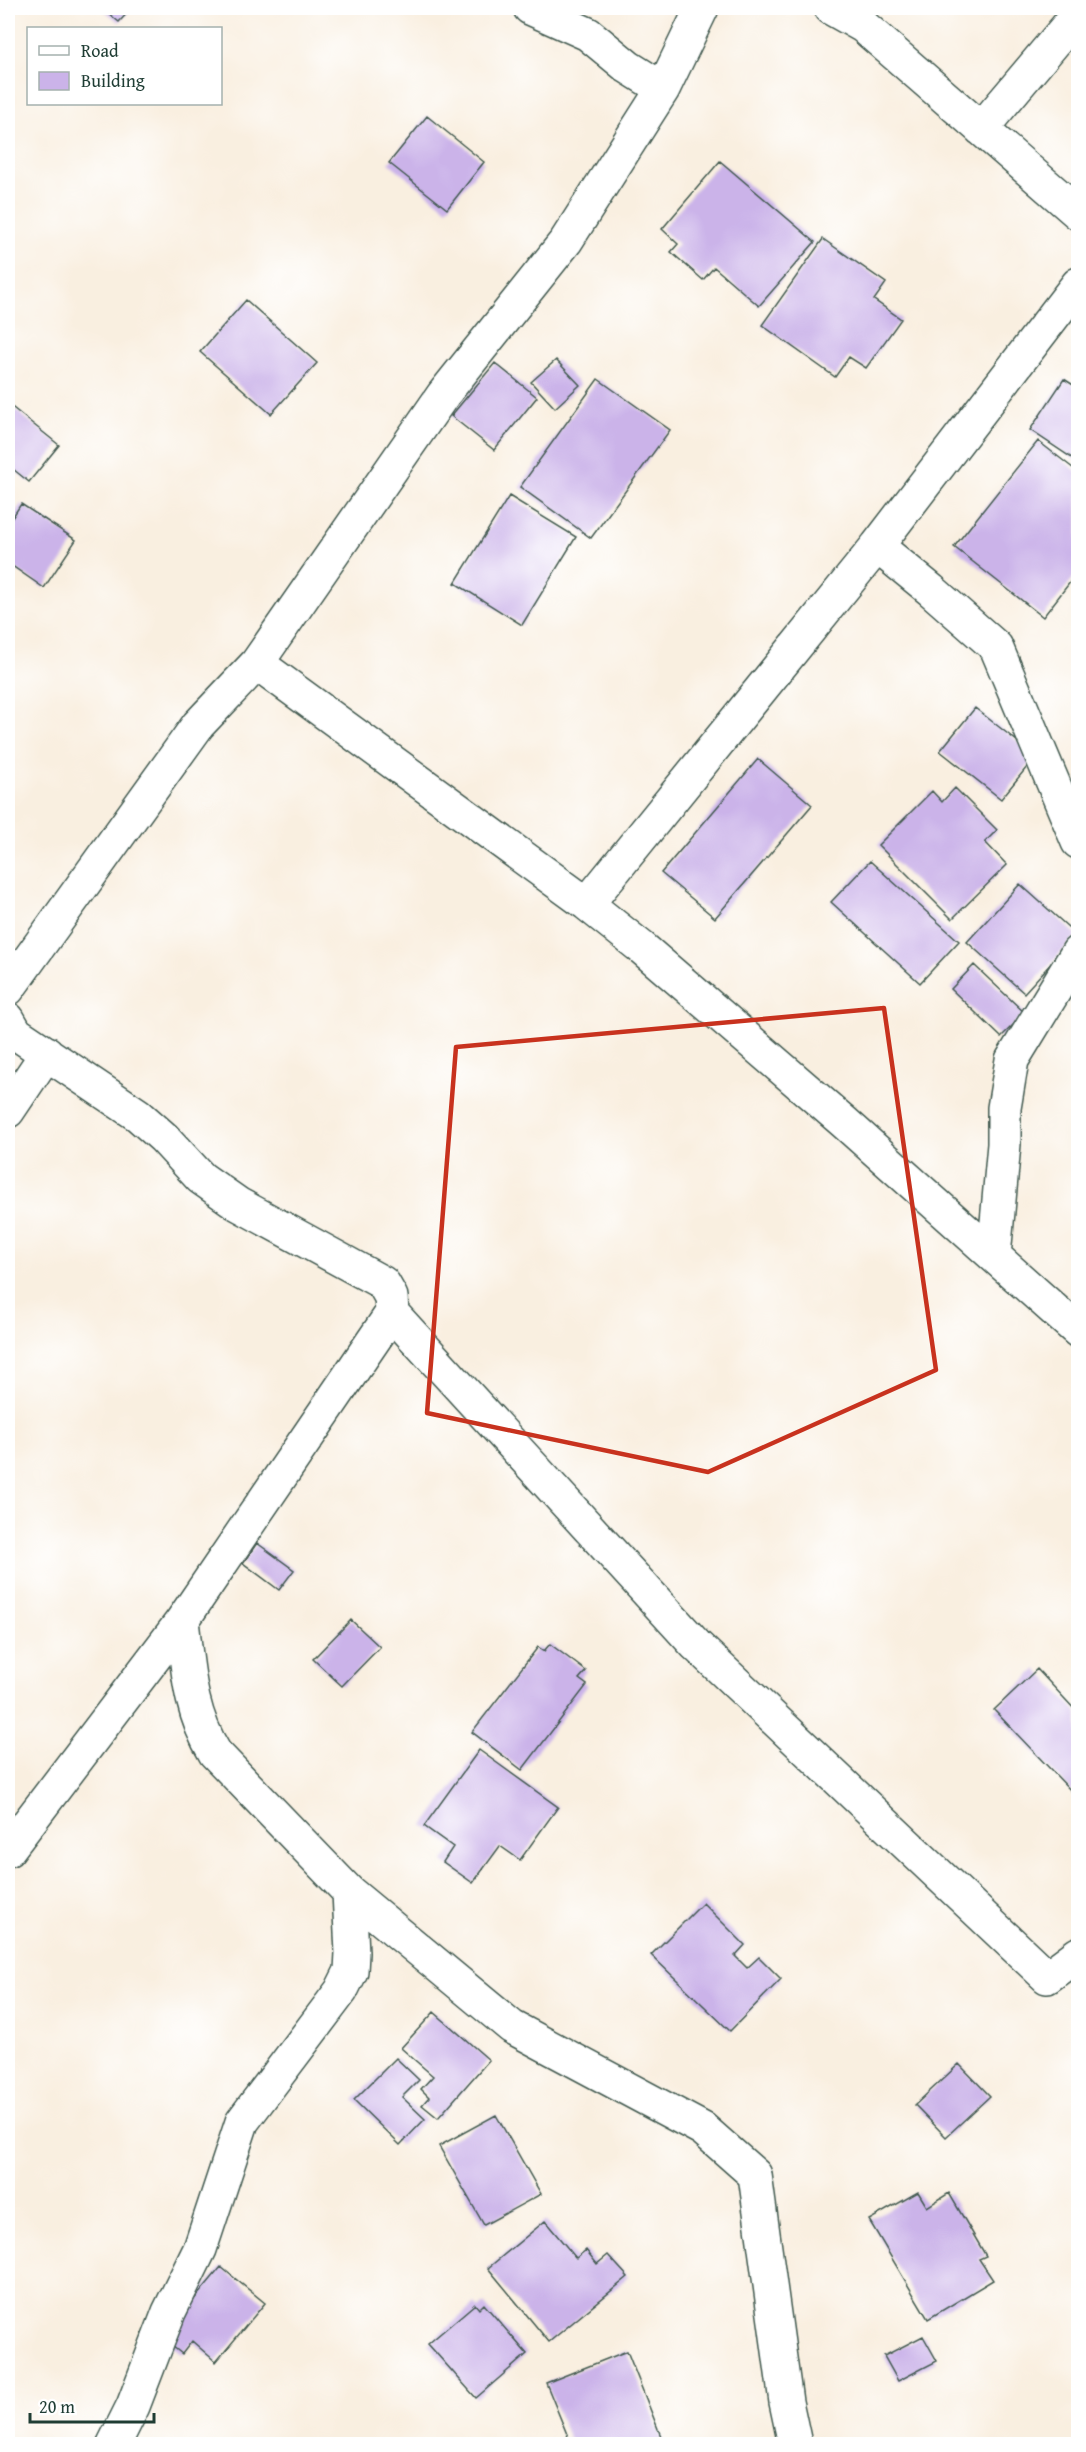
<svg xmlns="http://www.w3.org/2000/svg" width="1086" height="2452" font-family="'Gentium Book Plus',serif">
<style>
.building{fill:#cbb3e9}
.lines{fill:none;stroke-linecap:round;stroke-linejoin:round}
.minor-casing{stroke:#40584e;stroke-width:36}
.minor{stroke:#fff;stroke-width:33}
.marked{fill:none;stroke:#c8321e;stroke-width:4.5;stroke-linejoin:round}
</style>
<rect width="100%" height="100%" fill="#fff"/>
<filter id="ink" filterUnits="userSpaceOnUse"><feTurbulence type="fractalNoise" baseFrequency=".0167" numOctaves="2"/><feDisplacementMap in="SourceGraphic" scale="12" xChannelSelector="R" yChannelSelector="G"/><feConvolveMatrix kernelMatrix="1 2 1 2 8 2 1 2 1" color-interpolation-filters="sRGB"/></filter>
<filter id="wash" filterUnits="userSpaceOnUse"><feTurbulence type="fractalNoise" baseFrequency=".008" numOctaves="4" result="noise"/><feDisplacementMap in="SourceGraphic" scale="24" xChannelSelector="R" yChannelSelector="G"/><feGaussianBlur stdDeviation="1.35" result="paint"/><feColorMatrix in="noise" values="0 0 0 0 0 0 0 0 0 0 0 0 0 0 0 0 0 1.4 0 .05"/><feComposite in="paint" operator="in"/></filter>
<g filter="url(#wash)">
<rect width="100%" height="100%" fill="#f9efe0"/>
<g id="blocks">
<path class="building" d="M 102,8 L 132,8 L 119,22 Z
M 427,116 L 484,162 L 447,209 L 389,163 Z
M 720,161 L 815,242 L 759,306 L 714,267 L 703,280 L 671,252 L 678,244 L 662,229 Z
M 823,239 L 886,283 L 874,300 L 901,319 L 866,368 L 849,357 L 835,377 L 762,325 Z
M 246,300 L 317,363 L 271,414 L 200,352 Z
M 556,360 L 580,385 L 555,408 L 531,382 Z
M 495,363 L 537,397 L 494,450 L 451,416 Z
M 598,379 L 670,430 L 591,538 L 520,487 Z
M 1064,379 L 1078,388 L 1078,462 L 1030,430 Z
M 8,404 L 59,445 L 29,482 L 8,465 Z
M 1038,441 L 1078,472 L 1078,572 L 1043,617 L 954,547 Z
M 509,496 L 576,537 L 522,625 L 455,583 Z
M 21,504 L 76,540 L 44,588 L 8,563 L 8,524 Z
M 975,708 L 1036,756 L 1001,799 L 940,751 Z
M 758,759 L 812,805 L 715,918 L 661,873 Z
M 955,788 L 997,830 L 985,842 L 1007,865 L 952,919 L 878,845 L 932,791 L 942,802 Z
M 870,861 L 959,941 L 920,983 L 831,902 Z
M 1020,884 L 1077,935 L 1024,993 L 967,942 Z
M 974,965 L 1025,1013 L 1001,1037 L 951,989 Z
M 257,1543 L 294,1570 L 279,1590 L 243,1563 Z
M 351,1620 L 380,1647 L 342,1686 L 313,1659 Z
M 550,1644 L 586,1671 L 579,1679 L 587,1685 L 522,1770 L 472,1732 L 538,1647 L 544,1651 Z
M 1037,1669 L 1078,1713 L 1078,1790 L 1074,1794 L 994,1710 Z
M 479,1750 L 558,1807 L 520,1860 L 500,1846 L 473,1883 L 443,1862 L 453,1847 L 424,1826 Z
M 703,1903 L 745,1945 L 735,1956 L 747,1968 L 759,1957 L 781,1979 L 730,2031 L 651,1955 Z
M 434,2012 L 489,2060 L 438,2118 L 422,2105 L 429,2097 L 421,2089 L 433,2076 L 401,2048 Z
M 396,2058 L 419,2080 L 402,2097 L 425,2119 L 400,2145 L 354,2100 Z
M 959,2064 L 990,2096 L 946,2137 L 915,2105 Z
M 496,2115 L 541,2194 L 484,2225 L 439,2146 Z
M 918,2192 L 927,2207 L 949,2193 L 986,2256 L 979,2259 L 993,2280 L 928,2319 L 869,2220 Z
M 545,2221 L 576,2258 L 586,2250 L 597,2264 L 608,2255 L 628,2277 L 549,2342 L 488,2268 Z
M 221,2267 L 265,2303 L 216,2362 L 192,2341 L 182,2354 L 162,2338 Z
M 475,2304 L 479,2309 L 484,2304 L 527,2354 L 476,2398 L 428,2344 Z
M 923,2336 L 937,2361 L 898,2381 L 884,2356 Z
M 627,2351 L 664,2444 L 571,2444 L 546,2383 Z"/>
</g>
</g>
<g filter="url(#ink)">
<use href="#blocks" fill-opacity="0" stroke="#40584e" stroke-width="1.5"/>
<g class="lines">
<g class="minor-casing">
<path id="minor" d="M 530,8 L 588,34 L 628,67 L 663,89 L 702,8
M 831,8 L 863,26 L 1078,213
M 981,129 L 1078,14
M 1078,284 L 877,546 L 587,904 L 641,947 L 844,1122 L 1078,1331
M 877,546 L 931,590 L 996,647 L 1078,842
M 257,663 L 443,395 L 566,241 L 663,89
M 8,989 L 198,725 L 257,663 L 587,904
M 8,1019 L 16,1033 L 138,1115 L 164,1138 L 201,1178 L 238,1204 L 383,1283 L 391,1297 L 392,1313 L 182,1621 C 188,1669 189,1711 215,1753 L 349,1892 L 352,1953 L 351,1971 L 341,1991 L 242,2122 L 200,2249 L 169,2312 L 133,2406 L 114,2444
M 8,1111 L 47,1053
M 994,1256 L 1004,1144 L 1004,1108 L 1012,1060 L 1078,952
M 392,1313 L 696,1645 L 1047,1977 L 1078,1954
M 8,1850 L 182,1621
M 349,1892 L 512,2027 L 703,2129 L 755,2175 L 786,2402 L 795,2444"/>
</g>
<use href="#minor" class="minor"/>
</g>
</g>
<path class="marked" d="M 884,1008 L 936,1370 L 708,1472 L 427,1413 L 456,1047 Z"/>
<rect width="1086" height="2452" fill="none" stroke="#fff" stroke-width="30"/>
<rect x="27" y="27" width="195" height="78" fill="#ffffff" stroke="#a5b1ae" stroke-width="1.5"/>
<rect x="39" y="46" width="30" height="9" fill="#ffffff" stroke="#a5b1ae" stroke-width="1.5"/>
<text x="81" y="57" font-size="18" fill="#1f3d34">Road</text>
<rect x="39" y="72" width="30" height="18" fill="#cbb3e9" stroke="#a5b1ae" stroke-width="1.5"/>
<text x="81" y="87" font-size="18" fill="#1f3d34">Building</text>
<path d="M30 2413v9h124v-9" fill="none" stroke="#1f3d34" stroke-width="3"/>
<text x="39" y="2413" font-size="18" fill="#1f3d34" stroke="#ffffff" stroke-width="4.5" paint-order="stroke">20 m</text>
</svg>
